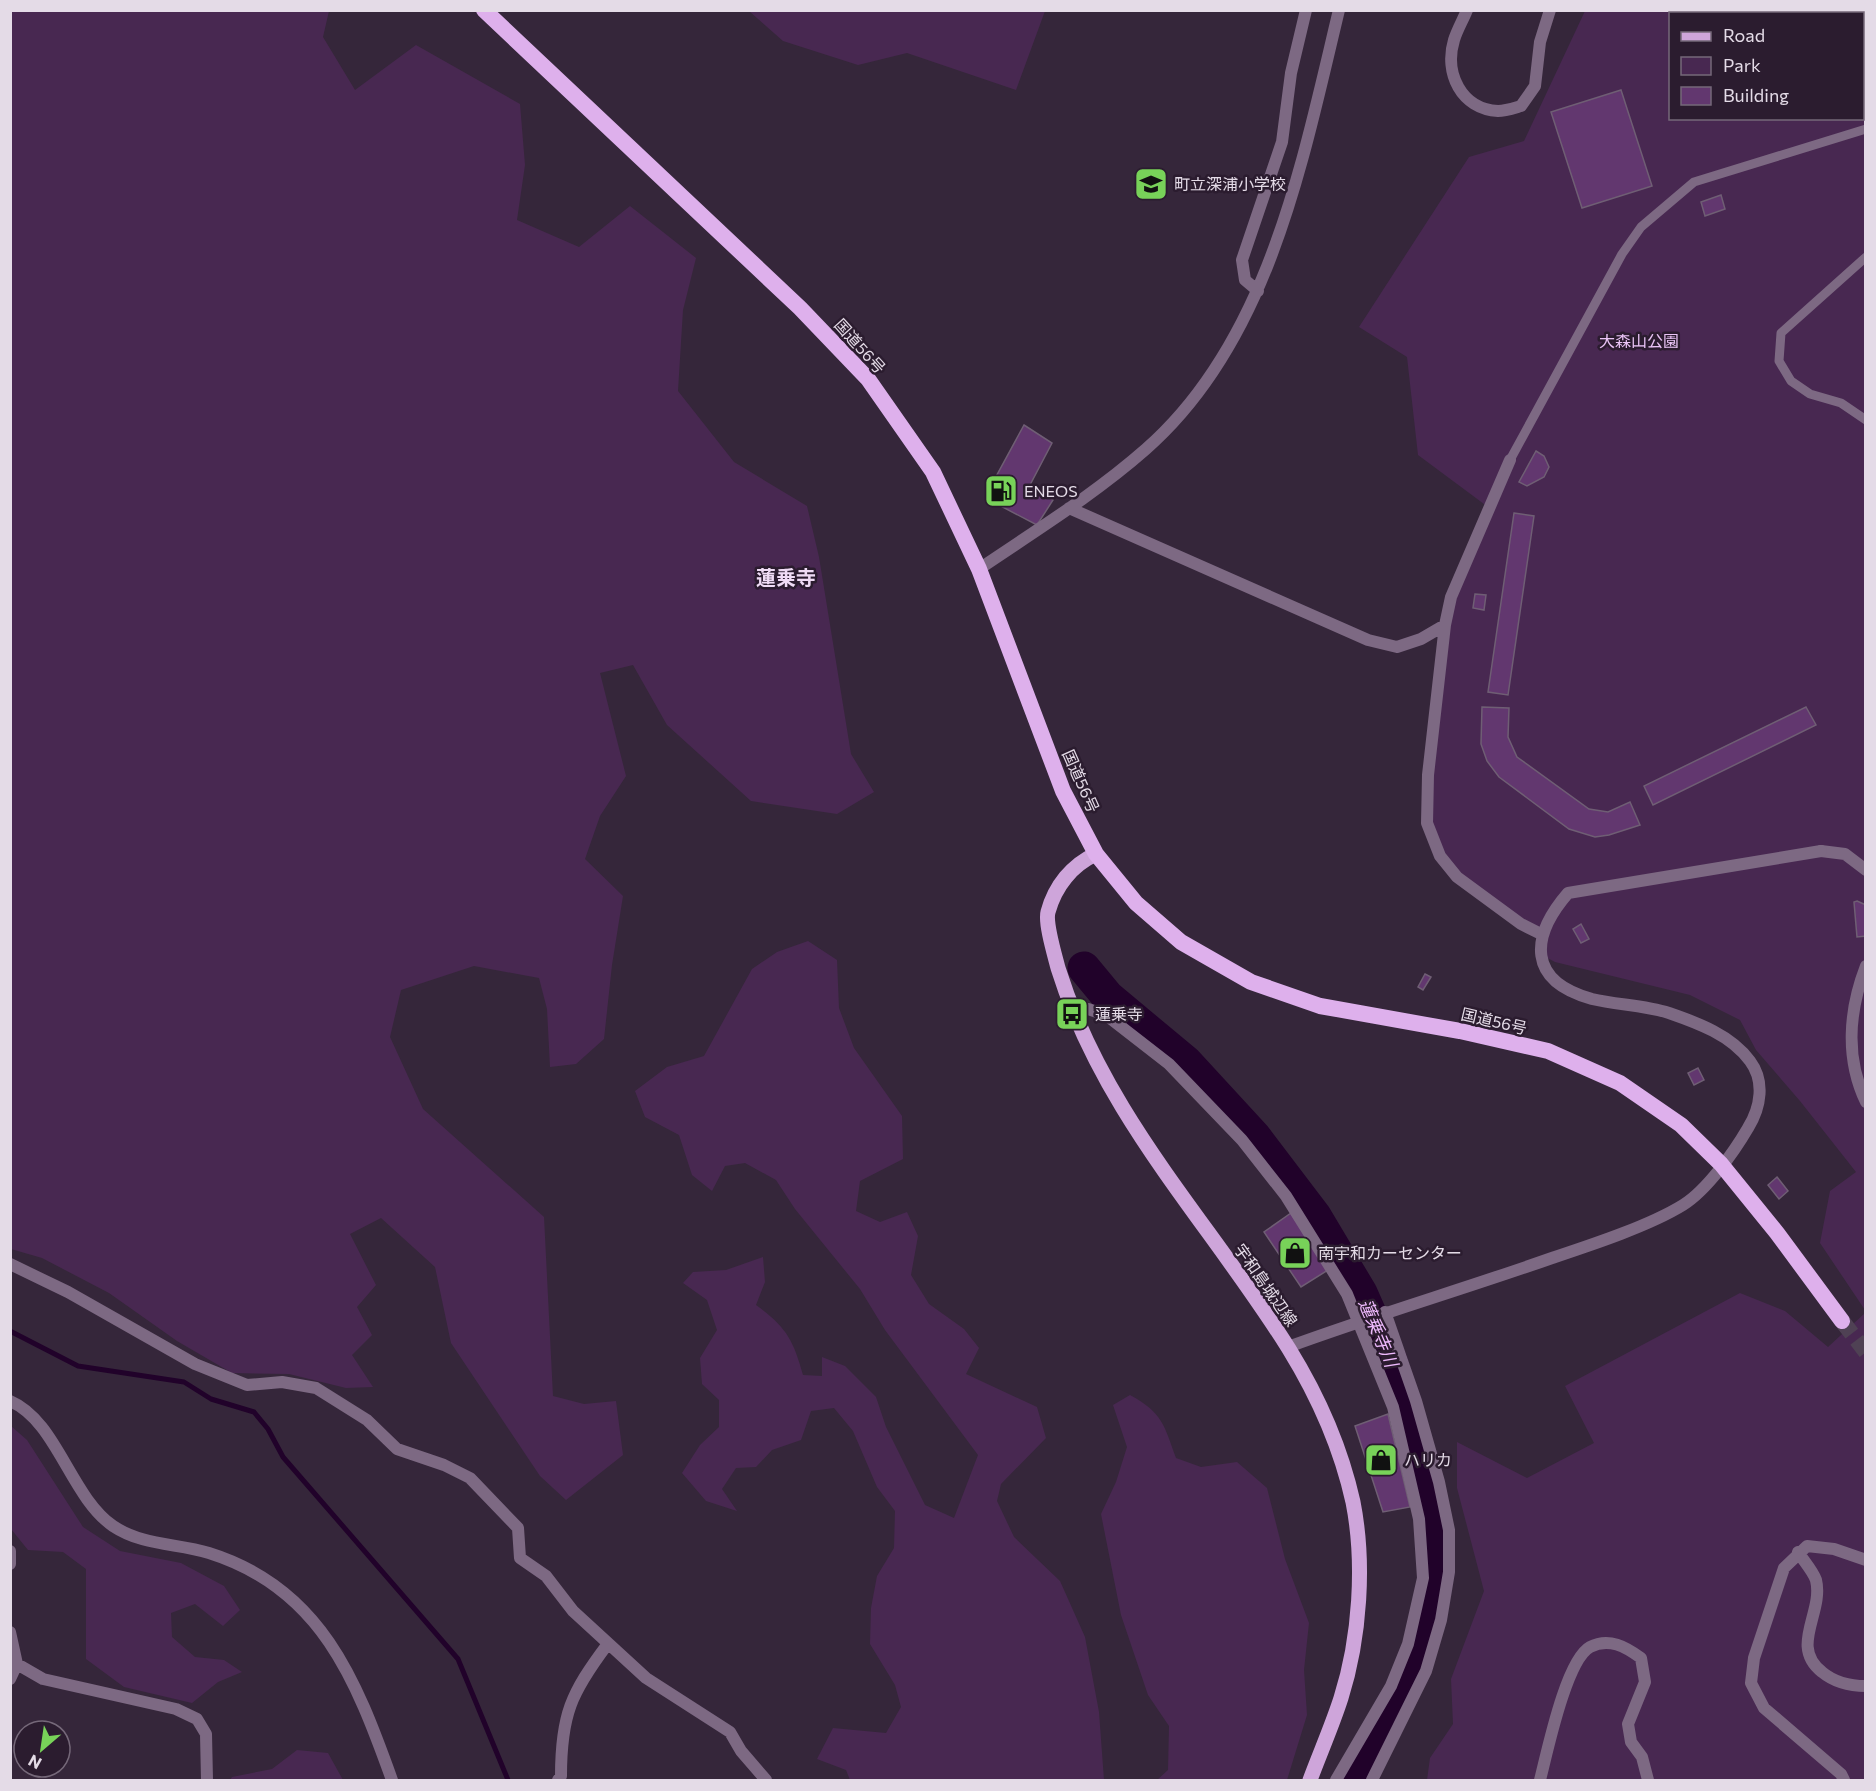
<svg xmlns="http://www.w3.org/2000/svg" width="1876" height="1791" font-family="Commissioner,'Noto Sans JP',sans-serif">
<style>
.green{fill:#482851;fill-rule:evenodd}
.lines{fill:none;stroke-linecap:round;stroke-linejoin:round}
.stream{stroke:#21022a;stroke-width:5}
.river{stroke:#21022a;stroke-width:33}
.building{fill:#62376f;stroke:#6f5e74;stroke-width:1.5}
.trunk-tunnel{stroke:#4f4154;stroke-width:16;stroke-dasharray:16 8;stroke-linecap:butt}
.service{stroke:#7d6983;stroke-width:9}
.minor{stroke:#7d6983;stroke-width:12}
.tertiary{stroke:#7d6983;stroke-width:12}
.primary{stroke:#cea5da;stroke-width:15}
.trunk{stroke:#deb0ec;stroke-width:16}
.labels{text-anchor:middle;stroke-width:5;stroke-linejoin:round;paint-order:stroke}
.poi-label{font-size:16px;fill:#e4dbe7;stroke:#2b1c2f;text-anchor:start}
.park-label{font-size:16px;fill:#e9c3f5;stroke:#2b1c2f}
.street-label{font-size:16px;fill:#e4dbe7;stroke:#2b1c2f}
.water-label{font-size:18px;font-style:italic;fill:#edb9fc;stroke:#2b1c2f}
.quarter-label{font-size:20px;font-weight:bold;fill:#efdbf5;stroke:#2b1c2f}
</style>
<rect width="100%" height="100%" fill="#35263a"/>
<path class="green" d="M 10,11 L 329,11 L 323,37 L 355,90 L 416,45 L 520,104 L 525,165 L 517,220 L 579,247 L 630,206 L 696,258 L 683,310 L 678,391 L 734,462 L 807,506 L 819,557 L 851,754 L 874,792 L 837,814 L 751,801 L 667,725 L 633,665 L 600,673 L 626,776 L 600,816 L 585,859 L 623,896 L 612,965 L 604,1039 L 576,1064 L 550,1067 L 547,1009 L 539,978 L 474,966 L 401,990 L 390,1037 L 423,1109 L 544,1217 L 553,1396 L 584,1404 L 616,1401 L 623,1455 L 566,1500 L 540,1476 L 451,1343 L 435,1267 L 381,1218 L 350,1234 L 376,1285 L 357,1307 L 372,1335 L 352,1355 L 373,1387 L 346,1388 L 289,1374 L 232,1373 L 177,1341 L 109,1293 L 42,1258 L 11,1249 Z
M 749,11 L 1045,11 L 1016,90 L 907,53 L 858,65 L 783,41 Z
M 1585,11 L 1865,11 L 1865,1310 L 1820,1243 L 1830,1191 L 1856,1172 L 1800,1101 L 1756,1050 L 1740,1020 L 1690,995 L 1555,962 L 1540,954 L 1541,934 L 1457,877 L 1427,823 L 1445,625 L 1488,507 L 1418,455 L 1407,357 L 1359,327 L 1469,157 L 1524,141 ZM 1670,14 L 1862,14 L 1862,118 L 1670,118 Z
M 808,941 L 837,960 L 839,1008 L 854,1048 L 902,1116 L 903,1159 L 860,1181 L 856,1211 L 880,1222 L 907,1212 L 918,1236 L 911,1275 L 929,1304 L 964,1329 L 979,1348 L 966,1374 L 1037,1407 L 1046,1438 L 1001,1484 L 997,1501 L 1014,1537 L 1060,1581 L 1085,1637 L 1099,1712 L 1104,1780 L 850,1780 L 846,1770 L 817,1759 L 833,1728 L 886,1733 L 901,1707 L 895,1685 L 870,1644 L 871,1608 L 877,1576 L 894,1548 L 895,1511 L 877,1487 L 853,1431 L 834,1408 L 811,1411 L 801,1440 L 772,1450 L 756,1467 L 736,1468 L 722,1489 L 737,1511 L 706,1501 L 682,1473 L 700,1445 L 719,1427 L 719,1400 L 702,1384 L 700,1358 L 717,1330 L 707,1300 L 683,1283 L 693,1272 L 726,1270 L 763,1257 L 765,1282 L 756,1305 C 786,1327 793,1339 803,1375 L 822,1376 L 822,1357 L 845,1366 L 876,1397 L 886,1427 L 925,1505 L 954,1518 L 978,1455 L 885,1330 L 860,1289 L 795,1209 L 776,1180 L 745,1163 L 725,1166 L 712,1191 L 692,1175 L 679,1135 L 645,1117 L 635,1091 L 667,1067 L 704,1056 L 752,969 L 777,952 Z
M 1740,1293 L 1785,1311 L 1828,1347 L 1865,1313 L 1865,1780 L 1427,1780 L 1430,1758 L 1453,1724 L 1451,1679 L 1484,1591 L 1457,1488 L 1457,1442 L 1527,1478 L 1594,1443 L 1565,1386 Z
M 1130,1395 C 1163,1413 1164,1425 1176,1458 L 1201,1467 L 1237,1462 L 1267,1488 L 1285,1559 L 1309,1623 L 1304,1670 L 1307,1715 L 1287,1780 L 1157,1780 L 1168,1770 L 1169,1726 L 1148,1695 L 1121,1615 L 1101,1514 L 1116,1482 L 1127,1447 L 1113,1405 Z
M 11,1426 L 27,1440 L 83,1527 L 120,1551 L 181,1563 L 224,1586 L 240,1610 L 223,1626 L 195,1604 L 171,1613 L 172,1637 L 195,1657 L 224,1660 L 242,1672 L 218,1682 L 192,1703 L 124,1687 L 86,1659 L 86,1569 L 63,1552 L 28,1550 L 11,1529 Z
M 297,1750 L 328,1753 L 343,1780 L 230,1780 L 232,1777 L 272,1769 Z"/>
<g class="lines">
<path class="stream" d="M 10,1331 L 78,1366 L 184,1382 L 211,1399 L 254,1412 L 268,1429 L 283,1457 L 458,1659 L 508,1780"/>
<path class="river" d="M 1084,968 L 1108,997 L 1186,1062 L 1255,1137 L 1315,1216 L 1361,1293 L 1391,1361 L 1417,1447 L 1435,1527 L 1438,1570 L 1426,1628 L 1413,1672 L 1354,1780"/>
</g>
<path class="building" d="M 1621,90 L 1652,186 L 1582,208 L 1551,112 Z
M 1721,195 L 1725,209 L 1705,216 L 1701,202 Z
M 1024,425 L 1052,443 L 1030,485 L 1053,500 L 1037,525 L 995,503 L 992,484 Z
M 1536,451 L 1544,456 L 1549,467 L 1544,477 L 1527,486 L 1519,482 Z
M 1514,513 L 1534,516 L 1508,695 L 1488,692 Z
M 1475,594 L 1486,595 L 1484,610 L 1473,608 Z
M 1482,707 L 1509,708 L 1508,737 L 1517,757 L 1589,809 L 1608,812 L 1630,802 L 1640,825 L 1609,835 L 1595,837 L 1569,829 L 1499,777 L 1487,761 L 1481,744 Z
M 1806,707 L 1816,725 L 1653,805 L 1644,786 Z
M 1857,901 L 1866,905 L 1866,936 L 1857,937 L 1854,902 Z
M 1581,924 L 1589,939 L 1581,943 L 1573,929 Z
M 1425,974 L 1431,977 L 1423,990 L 1418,987 Z
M 1698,1068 L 1704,1080 L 1694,1085 L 1688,1073 Z
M 1777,1177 L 1788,1191 L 1779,1199 L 1768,1185 Z
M 1291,1213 L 1328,1270 L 1301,1287 L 1264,1232 Z
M 1388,1414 L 1410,1507 L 1383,1512 L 1355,1426 Z"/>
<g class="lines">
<path class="trunk-tunnel" d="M 1842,1321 L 1866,1352"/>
<path class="service" d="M 1866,257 L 1781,333 L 1779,361 L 1791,381 L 1810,394 L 1841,403 L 1866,420
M 1510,460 L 1622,254 L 1641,227 L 1694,182 L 1866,129"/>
<path class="minor" d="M 1467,10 C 1463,20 1457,30 1454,40 C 1444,73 1461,109 1498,111 C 1505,111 1514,108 1521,106 L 1535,86 L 1540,42 L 1550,10
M 1258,291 L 1245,280 L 1242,260 L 1282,142 L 1291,73 L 1306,10
M 1510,460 L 1451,597 L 1445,625 L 1428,775 L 1427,823 L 1440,856 L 1457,877 L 1521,924 L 1541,934
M 1069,508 L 1368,640 L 1397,647 L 1421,639 L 1445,625
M 979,569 C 1035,531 1095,494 1146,449 C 1269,341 1302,163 1339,10
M 1821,851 L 1845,854 L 1866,870
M 1866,966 C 1849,1010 1845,1058 1866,1102
M 1071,1008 L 1088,1009 L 1106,1015 L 1169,1064 L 1242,1140 L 1286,1196 L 1347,1294 L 1393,1407 L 1419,1519 L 1423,1578 L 1408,1644 L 1391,1686 L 1336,1780
M 10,1264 L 68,1292 L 195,1364 L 247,1385 L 282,1382 L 316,1388 L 367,1420 L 397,1449 L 444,1465 L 470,1478 L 518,1528 L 520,1558 L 546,1576 L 573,1611 L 646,1678 L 730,1732 L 741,1751 L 766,1780
M 10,1401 C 57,1421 70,1496 113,1526 C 143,1546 177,1543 209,1553 C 321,1588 356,1680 392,1780
M 10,1551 L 10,1564
M 1798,1552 C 1803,1560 1813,1571 1816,1580 C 1824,1613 1789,1646 1822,1672 C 1834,1682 1850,1686 1866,1686
M 10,1632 L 17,1664 L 10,1679
M 17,1664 L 43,1679 L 176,1709 L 197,1719 L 206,1734 L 207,1780
M 558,1780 L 561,1776 C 561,1715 571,1693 607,1645
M 1372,1780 L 1426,1671 L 1441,1620 L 1449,1572 L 1449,1530 L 1439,1482 L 1416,1401 L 1385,1312
M 1540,1780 C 1547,1753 1566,1660 1590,1647 C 1609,1637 1626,1647 1641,1658 L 1645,1682 L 1628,1724 L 1631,1742 L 1642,1757 L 1648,1780
M 1844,1780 L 1841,1774 L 1764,1708 L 1751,1683 L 1754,1658 L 1784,1568 L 1807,1546 L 1834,1549 L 1866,1560"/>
<path class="tertiary" d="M 1288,1347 C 1375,1315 1464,1289 1552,1258 C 1591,1245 1649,1226 1683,1205 C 1707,1190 1734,1152 1748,1128 C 1761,1107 1765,1081 1750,1061 C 1731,1035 1698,1023 1669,1013 C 1644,1005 1617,1005 1592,999 C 1527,981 1530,937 1568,893 L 1821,851"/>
<path class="primary" d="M 1096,854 C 1072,865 1055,886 1048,912 C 1045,923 1055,956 1058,968 C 1104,1116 1209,1221 1289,1349 C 1318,1396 1341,1448 1353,1502 C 1365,1563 1360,1638 1341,1698 C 1332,1726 1320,1753 1310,1780"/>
<path class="trunk" d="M 484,10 L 800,308 L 868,379 L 933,472 L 979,569 L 1063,791 L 1096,854 L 1136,903 L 1181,942 L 1251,982 L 1320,1006 L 1460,1031 L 1548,1051 L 1620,1083 L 1681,1125 L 1721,1164 L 1777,1233 L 1842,1321"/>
</g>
<defs>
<g id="school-square" transform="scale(1.725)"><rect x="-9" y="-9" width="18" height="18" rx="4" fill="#78d259" stroke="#2b1c2f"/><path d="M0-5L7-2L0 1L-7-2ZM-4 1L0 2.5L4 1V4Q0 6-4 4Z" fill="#111"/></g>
<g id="fuel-square" transform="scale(1.725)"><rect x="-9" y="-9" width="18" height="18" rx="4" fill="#78d259" stroke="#2b1c2f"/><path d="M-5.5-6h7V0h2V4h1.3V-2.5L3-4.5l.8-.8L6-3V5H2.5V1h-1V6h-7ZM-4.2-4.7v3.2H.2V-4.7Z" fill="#111"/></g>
<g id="bus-square" transform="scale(1.725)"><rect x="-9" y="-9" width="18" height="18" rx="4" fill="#78d259" stroke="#2b1c2f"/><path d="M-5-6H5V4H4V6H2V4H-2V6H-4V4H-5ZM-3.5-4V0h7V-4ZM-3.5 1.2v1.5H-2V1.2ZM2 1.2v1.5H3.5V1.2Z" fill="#111"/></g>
<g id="shop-square" transform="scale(1.725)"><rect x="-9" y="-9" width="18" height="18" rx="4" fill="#78d259" stroke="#2b1c2f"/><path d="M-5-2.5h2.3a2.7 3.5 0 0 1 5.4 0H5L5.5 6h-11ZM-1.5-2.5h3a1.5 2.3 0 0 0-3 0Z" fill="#111"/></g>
</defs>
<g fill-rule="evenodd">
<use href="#school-square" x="1151" y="184"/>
<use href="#fuel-square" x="1001" y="491"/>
<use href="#bus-square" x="1072" y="1014"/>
<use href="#shop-square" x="1295" y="1253"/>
<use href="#shop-square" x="1381" y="1460"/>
</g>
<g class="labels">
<g class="poi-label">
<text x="1174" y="190">町立深浦小学校</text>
<text x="1024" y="497">ENEOS</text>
<text x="1095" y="1020">蓮乗寺</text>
<text x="1318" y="1259">南宇和カーセンター</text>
<text x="1404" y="1466">ハリカ</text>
</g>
<g class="park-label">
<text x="1639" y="347">大森山公園</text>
</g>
<g class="street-label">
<text transform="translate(860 346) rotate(48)" y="6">国道56号</text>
<text transform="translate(1081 781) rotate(66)" y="6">国道56号</text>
<text transform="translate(1494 1021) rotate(13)" y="6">国道56号</text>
<text transform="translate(1266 1285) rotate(55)" y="6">宇和島城辺線</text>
</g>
<g class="water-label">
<text transform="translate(1378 1333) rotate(67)" y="6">蓮乗寺川</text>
</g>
<g class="quarter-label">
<text x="786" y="585">蓮乗寺</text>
</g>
</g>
<rect width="1876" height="1791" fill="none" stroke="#e4dbe7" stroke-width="24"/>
<rect x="1669" y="12" width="195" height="108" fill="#2b1c2f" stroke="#756879" stroke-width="1.5"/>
<rect x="1681" y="32" width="30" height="9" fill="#cea5da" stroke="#756879" stroke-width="1.5"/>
<text x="1723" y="42" font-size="18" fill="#e4dbe7">Road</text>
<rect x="1681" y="57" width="30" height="18" fill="#482851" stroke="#756879" stroke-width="1.5"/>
<text x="1723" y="72" font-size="18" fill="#e4dbe7">Park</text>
<rect x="1681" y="87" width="30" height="18" fill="#62376f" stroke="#756879" stroke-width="1.5"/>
<text x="1723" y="102" font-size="18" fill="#e4dbe7">Building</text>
<g transform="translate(42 1749) rotate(209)"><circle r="28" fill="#2b1c2f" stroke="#756879" stroke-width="1.5"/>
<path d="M0-4.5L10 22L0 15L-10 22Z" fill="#78d259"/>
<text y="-9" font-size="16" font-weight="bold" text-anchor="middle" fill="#e4dbe7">N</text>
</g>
</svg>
